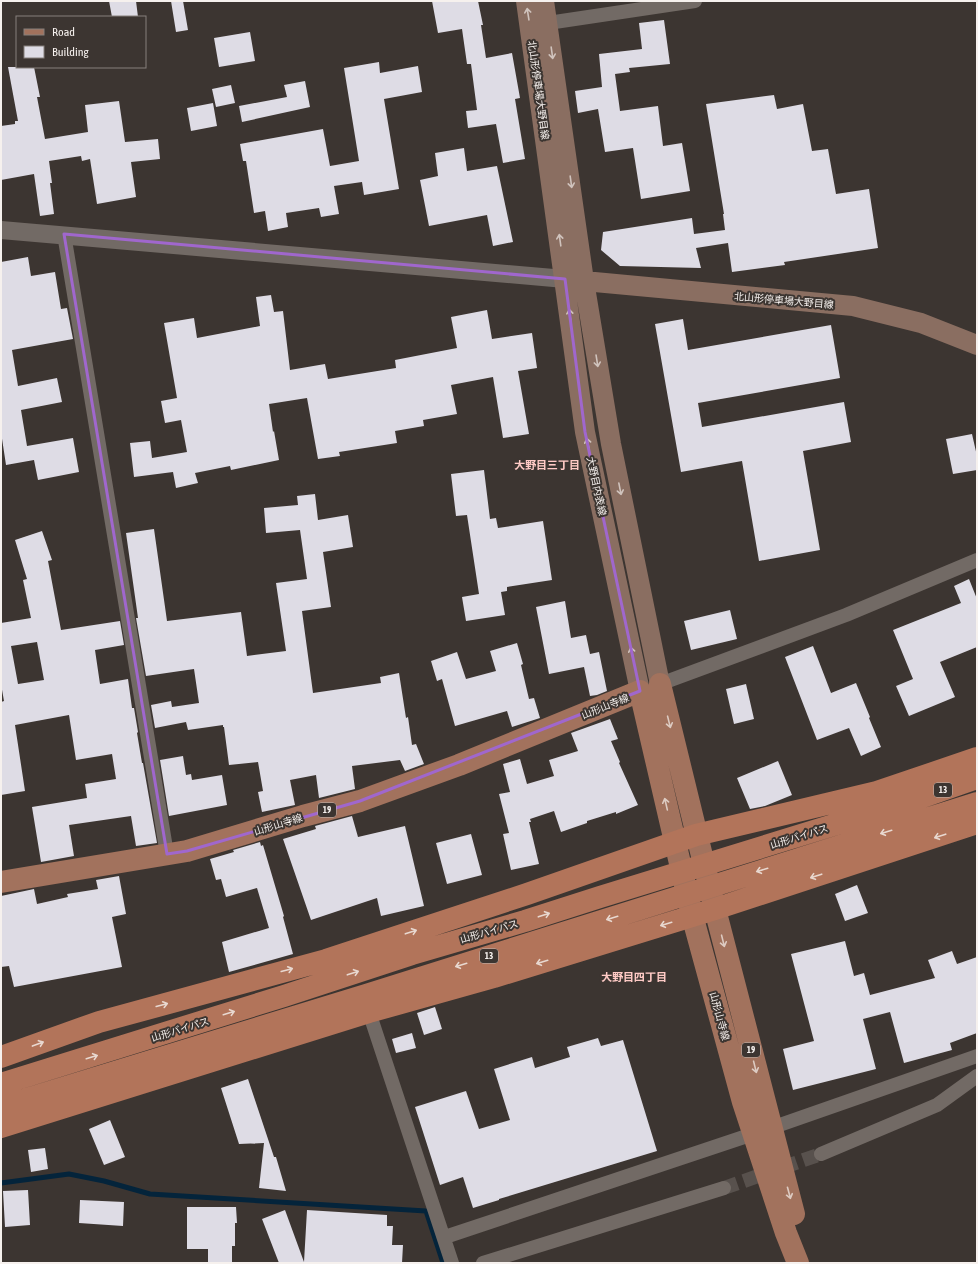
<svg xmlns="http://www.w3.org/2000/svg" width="978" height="1264" font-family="'Asap Condensed','Noto Sans JP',sans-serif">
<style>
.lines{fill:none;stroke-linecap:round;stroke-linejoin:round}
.stream{stroke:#04243b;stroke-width:5}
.building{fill:#dedce5;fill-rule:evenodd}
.minor-tunnel{stroke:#58514d;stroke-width:14;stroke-dasharray:14 7;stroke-linecap:butt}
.minor{stroke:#726a65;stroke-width:14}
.tertiary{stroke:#726a65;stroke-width:18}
.secondary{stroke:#8a6e61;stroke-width:20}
.primary{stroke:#a2725d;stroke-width:22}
.trunk{stroke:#b2745a;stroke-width:22}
.oneway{stroke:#d0c3bd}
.oneway2{stroke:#ddcbc2}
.oneway3{stroke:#e8d8d0}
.marked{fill:none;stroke:#a067cd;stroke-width:3;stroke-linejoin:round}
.labels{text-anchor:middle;stroke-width:4;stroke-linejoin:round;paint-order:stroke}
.shield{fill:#3c3531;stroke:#beb9b5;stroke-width:1}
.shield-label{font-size:9px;font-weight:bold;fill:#f6f1ee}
.street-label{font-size:10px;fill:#f6f1ee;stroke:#3c3531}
.neighbourhood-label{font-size:11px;font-weight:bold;fill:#ffcbc6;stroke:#3c3531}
</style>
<rect width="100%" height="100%" fill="#3c3531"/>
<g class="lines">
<path class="stream" d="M 1,1183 L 69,1174 L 104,1181 L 150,1194 L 426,1211 L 443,1263"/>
</g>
<path class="building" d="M 109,1 L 136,1 L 138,17 L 112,17 Z
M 171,1 L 183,1 L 188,30 L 176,32 Z
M 432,1 L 478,1 L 483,25 L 481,25 L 486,58 L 512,53 L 520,98 L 515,99 L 525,159 L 503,163 L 496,124 L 468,128 L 466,111 L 477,110 L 471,64 L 467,64 L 462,29 L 438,33 Z
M 664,20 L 670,64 L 629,68 L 630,72 L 615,74 L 620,111 L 658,106 L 663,146 L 682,143 L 690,191 L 641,199 L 633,148 L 605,152 L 598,109 L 578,113 L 575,91 L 602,87 L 599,54 L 642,49 L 639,23 Z
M 250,32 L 255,61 L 219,67 L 214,38 Z
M 379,62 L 380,73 L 418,66 L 422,92 L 384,99 L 399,189 L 364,195 L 362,182 L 334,186 L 339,214 L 321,217 L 319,208 L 286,213 L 288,227 L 268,231 L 265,211 L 254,213 L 246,161 L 243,161 L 240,144 L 323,129 L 330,166 L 359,161 L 344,68 Z
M 8,67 L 34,67 L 40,97 L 37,97 L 45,139 L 88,132 L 85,105 L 119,101 L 125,142 L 158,139 L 160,159 L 131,162 L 136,197 L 97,204 L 90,159 L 82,161 L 81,156 L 49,161 L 52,183 L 50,183 L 54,214 L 40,216 L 34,174 L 1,180 L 1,126 L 15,124 L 15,121 L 18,121 Z
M 305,81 L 310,107 L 242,122 L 239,106 L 287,97 L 284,85 Z
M 231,85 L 235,103 L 216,107 L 212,89 Z
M 774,95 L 777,109 L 803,104 L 812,151 L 828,149 L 836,194 L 869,189 L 878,248 L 784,262 L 785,265 L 732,272 L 728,243 L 696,248 L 701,268 L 620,266 L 601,250 L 603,232 L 692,218 L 694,234 L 725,230 L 723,214 L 724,214 L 706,104 Z
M 213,103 L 217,126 L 191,131 L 187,108 Z
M 464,148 L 467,171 L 497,166 L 513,242 L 493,246 L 487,215 L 429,226 L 420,180 L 438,176 L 435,153 Z
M 28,257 L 31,276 L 55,272 L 61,309 L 67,308 L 73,339 L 12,350 L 18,386 L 57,378 L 62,402 L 21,410 L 27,446 L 73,438 L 79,472 L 38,480 L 34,460 L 6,465 L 1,432 L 1,262 Z
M 271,295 L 274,312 L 283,311 L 290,370 L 325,364 L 328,379 L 396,368 L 395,360 L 457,348 L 451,317 L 487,310 L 492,339 L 532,333 L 537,368 L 518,371 L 529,434 L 503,438 L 493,377 L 451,385 L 457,414 L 423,420 L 424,426 L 395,431 L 397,443 L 339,452 L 340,456 L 318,459 L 307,398 L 269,404 L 273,432 L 274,431 L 279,460 L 231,470 L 230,466 L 195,473 L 198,483 L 176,488 L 173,472 L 134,477 L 130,443 L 150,441 L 152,458 L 187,452 L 181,420 L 165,423 L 161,401 L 177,398 L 164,323 L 194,318 L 197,338 L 260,326 L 256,297 Z
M 683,319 L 688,350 L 831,325 L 840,378 L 698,403 L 702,427 L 844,402 L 851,442 L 803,451 L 820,550 L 759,561 L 742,461 L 681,472 L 655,324 Z
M 972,434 L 977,456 L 977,470 L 953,474 L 946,439 Z
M 484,470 L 490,519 L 496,518 L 498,528 L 543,521 L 552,580 L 507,587 L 507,591 L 501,592 L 505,615 L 466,621 L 462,597 L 479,594 L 467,515 L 456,516 L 451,474 Z
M 315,494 L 318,520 L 348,515 L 353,547 L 323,552 L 331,607 L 302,611 L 313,693 L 381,683 L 380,677 L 399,673 L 406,718 L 408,717 L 412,745 L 416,744 L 424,764 L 405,771 L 400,760 L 352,766 L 355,789 L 319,798 L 316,775 L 290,780 L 295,805 L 262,812 L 258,792 L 263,791 L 258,762 L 229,765 L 224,727 L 223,727 L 223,725 L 188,730 L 186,722 L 155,728 L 151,705 L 171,701 L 172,707 L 199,703 L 194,669 L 146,676 L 136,618 L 138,618 L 126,533 L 154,529 L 167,621 L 241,612 L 247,656 L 286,651 L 276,583 L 307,579 L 300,530 L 266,533 L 264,508 L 298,505 L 297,496 Z
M 42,531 L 52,560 L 48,561 L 61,630 L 120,621 L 124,645 L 95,650 L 100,684 L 128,679 L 132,708 L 134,708 L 138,732 L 137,733 L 142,763 L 143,763 L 157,843 L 136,846 L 131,816 L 69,825 L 74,856 L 41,862 L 32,807 L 87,798 L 85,784 L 116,779 L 112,754 L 76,760 L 69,715 L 15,725 L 25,791 L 1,795 L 1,702 L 4,701 L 1,684 L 1,623 L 31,618 L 23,580 L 27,579 L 15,540 ZM 37,642 L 44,680 L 18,684 L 11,646 Z
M 969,579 L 977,599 L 977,647 L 940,662 L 955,697 L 909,716 L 896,686 L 913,679 L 893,630 L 961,603 L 954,586 Z
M 565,601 L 571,638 L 586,635 L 590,654 L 599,652 L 607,691 L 597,695 L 590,696 L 584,667 L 549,674 L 536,607 Z
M 730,610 L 737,639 L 691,650 L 684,621 Z
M 517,643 L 523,664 L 521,665 L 529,699 L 534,698 L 540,718 L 512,727 L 507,711 L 455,726 L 442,679 L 437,681 L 431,661 L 457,652 L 466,679 L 496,671 L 490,651 Z
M 813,646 L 831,693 L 856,683 L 870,717 L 869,718 L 881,747 L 861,756 L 849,728 L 817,740 L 785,657 Z
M 746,684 L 754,719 L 734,724 L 726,689 Z
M 610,719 L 618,739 L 611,741 L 620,762 L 619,763 L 638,805 L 616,814 L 616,812 L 587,821 L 587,823 L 561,832 L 554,811 L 530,819 L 531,822 L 529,822 L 539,864 L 511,870 L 503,834 L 509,833 L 499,794 L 510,792 L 503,764 L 520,759 L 527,784 L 554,776 L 549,760 L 578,751 L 571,733 Z
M 183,756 L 186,775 L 191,774 L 192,780 L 222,775 L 227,805 L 169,816 L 160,760 Z
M 778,761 L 792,795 L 765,806 L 750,809 L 737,778 Z
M 352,816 L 358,837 L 405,826 L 424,906 L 381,916 L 377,898 L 311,920 L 283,839 L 316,829 L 315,826 Z
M 471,834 L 482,875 L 447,884 L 436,843 Z
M 260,842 L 261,846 L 263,845 L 284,916 L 283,917 L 293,954 L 229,972 L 222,942 L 269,928 L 257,888 L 226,897 L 221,879 L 216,880 L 210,859 L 234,852 L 233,850 Z
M 119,876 L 126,914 L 112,917 L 122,967 L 14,987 L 9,966 L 1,967 L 1,896 L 34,889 L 37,904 L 68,897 L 67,894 L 98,889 L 96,880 Z
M 857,885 L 868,913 L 845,921 L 835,894 Z
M 845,941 L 854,976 L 864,973 L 870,995 L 935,978 L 928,960 L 952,951 L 957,964 L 977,957 L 977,1033 L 950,1043 L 952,1050 L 904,1063 L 890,1012 L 863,1019 L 876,1069 L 793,1090 L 783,1049 L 814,1041 L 791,954 Z
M 435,1007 L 442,1029 L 424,1035 L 417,1013 Z
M 412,1033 L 416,1048 L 396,1053 L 392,1039 Z
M 598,1038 L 601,1046 L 623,1040 L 657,1151 L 499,1199 L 499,1200 L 473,1208 L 463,1177 L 440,1185 L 415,1107 L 466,1091 L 479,1129 L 510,1120 L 494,1069 L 532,1057 L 535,1068 L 570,1057 L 567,1047 Z
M 248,1079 L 274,1157 L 276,1157 L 286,1191 L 259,1188 L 264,1143 L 239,1144 L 221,1088 Z
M 110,1120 L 125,1157 L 104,1165 L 89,1129 Z
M 45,1148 L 48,1169 L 31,1172 L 28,1150 Z
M 28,1190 L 30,1225 L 5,1227 L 3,1191 Z
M 80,1200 L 124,1202 L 123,1226 L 79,1223 Z
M 187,1207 L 236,1207 L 237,1223 L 235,1223 L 235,1246 L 232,1246 L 232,1263 L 208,1263 L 208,1249 L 187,1249 Z
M 285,1210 L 304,1262 L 307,1210 L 387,1215 L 387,1226 L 393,1226 L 392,1245 L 403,1245 L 402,1263 L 279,1263 L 262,1219 Z"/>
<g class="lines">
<path class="minor-tunnel" d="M 724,1188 L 821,1154"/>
<path class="minor" d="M 548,23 L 695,1
M 64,234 L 167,854
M 660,684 L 846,615 L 977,560
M 369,1012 L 452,1263
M 771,1128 L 977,1056
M 821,1154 L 937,1105 L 977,1076
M 445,1237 L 753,1134
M 483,1263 L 724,1188"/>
<path class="tertiary" d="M 1,230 L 565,279"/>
<path class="secondary" d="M 526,1 L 585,432 L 640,691
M 544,1 L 584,281 L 611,444 L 660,684
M 573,280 L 853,306 L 921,323 L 977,345"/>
<path class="primary" d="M 660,684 L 715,909 L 794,1214
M 1,882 L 187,851 L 303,816 L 360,801 L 459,765 L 640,691 L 692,915 L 743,1102 L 786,1233 L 798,1263"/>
<path class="trunk" d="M 1,1057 L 99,1022 L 326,960 L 527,894 L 696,835 L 877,792 L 977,758
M 1,1084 L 284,996 L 412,954 L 525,921 L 600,897 L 908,802 L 977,778
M 1,1107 L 366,995 L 977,803
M 1,1127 L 369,1012 L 494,977 L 715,909 L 977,823"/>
</g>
<defs><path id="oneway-shaft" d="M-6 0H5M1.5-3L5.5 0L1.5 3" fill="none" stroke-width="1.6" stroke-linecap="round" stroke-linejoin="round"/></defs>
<g class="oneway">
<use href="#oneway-shaft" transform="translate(528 14) rotate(-99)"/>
<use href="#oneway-shaft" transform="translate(552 53) rotate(82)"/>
<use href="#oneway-shaft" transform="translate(571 182) rotate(82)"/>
<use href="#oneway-shaft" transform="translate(560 240) rotate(-98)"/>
<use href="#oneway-shaft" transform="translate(570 315) rotate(-97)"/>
<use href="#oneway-shaft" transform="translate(597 361) rotate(81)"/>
<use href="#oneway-shaft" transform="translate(588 444) rotate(-102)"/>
<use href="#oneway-shaft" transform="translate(620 489) rotate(79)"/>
<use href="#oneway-shaft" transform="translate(632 653) rotate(-102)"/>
</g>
<g class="oneway2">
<use href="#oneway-shaft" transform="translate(669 722) rotate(76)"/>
<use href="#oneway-shaft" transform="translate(666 804) rotate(-103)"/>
<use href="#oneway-shaft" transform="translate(723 941) rotate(76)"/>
<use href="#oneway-shaft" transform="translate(755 1067) rotate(76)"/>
<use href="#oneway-shaft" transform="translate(789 1193) rotate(75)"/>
</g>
<g class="oneway3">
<use href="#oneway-shaft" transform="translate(886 832) rotate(163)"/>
<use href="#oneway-shaft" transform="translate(940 836) rotate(162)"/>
<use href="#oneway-shaft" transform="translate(762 870) rotate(163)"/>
<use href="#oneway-shaft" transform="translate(816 876) rotate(162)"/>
<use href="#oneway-shaft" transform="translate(544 915) rotate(-18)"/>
<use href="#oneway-shaft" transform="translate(612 918) rotate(163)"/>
<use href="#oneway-shaft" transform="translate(666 924) rotate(163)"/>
<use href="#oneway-shaft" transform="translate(411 932) rotate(-18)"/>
<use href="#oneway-shaft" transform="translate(542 962) rotate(163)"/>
<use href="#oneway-shaft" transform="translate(461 965) rotate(163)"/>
<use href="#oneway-shaft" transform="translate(287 970) rotate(-15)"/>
<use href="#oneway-shaft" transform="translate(353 973) rotate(-18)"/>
<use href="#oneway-shaft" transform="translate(162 1005) rotate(-15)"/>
<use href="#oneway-shaft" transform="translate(229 1013) rotate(-17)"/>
<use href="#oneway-shaft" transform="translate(38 1044) rotate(-20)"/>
<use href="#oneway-shaft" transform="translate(92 1057) rotate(-17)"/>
</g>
<path class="marked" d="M 64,234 L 565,279 L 585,432 L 640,691 L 360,801 L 187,851 L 167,854 Z"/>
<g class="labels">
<g class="shield">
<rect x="934" y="783" width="18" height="14" rx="3"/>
<rect x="318" y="803" width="18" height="14" rx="3"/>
<rect x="480" y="949" width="18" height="14" rx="3"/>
<rect x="742" y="1043" width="18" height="14" rx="3"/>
</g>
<g class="shield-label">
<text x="943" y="793">13</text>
<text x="327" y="813">19</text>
<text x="489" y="959">13</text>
<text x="751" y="1053">19</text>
</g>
<g class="street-label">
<text transform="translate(539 90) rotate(82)" y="4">北山形停車場大野目線</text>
<text transform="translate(784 300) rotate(5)" y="4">北山形停車場大野目線</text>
<text transform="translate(597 486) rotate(78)" y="4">大野目内表線</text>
<text transform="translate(605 706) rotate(-22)" y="4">山形山寺線</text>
<text transform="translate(278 824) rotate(-17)" y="4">山形山寺線</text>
<text transform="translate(799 836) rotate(-17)" y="4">山形バイパス</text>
<text transform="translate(489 931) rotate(-16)" y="4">山形バイパス</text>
<text transform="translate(720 1016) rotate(75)" y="4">山形山寺線</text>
<text transform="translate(180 1029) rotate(-17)" y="4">山形バイパス</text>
</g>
<g class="neighbourhood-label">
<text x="547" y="469">大野目三丁目</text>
<text x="634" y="981">大野目四丁目</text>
</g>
</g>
<rect width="978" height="1264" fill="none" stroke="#f6f1ee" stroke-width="4"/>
<rect x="16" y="16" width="130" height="52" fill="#3c3531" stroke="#86807d"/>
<rect x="24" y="29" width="20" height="6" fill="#a2725d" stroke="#86807d"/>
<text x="52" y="36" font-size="12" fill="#f6f1ee">Road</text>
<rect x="24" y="46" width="20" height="12" fill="#dedce5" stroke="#86807d"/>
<text x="52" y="56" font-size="12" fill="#f6f1ee">Building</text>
</svg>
